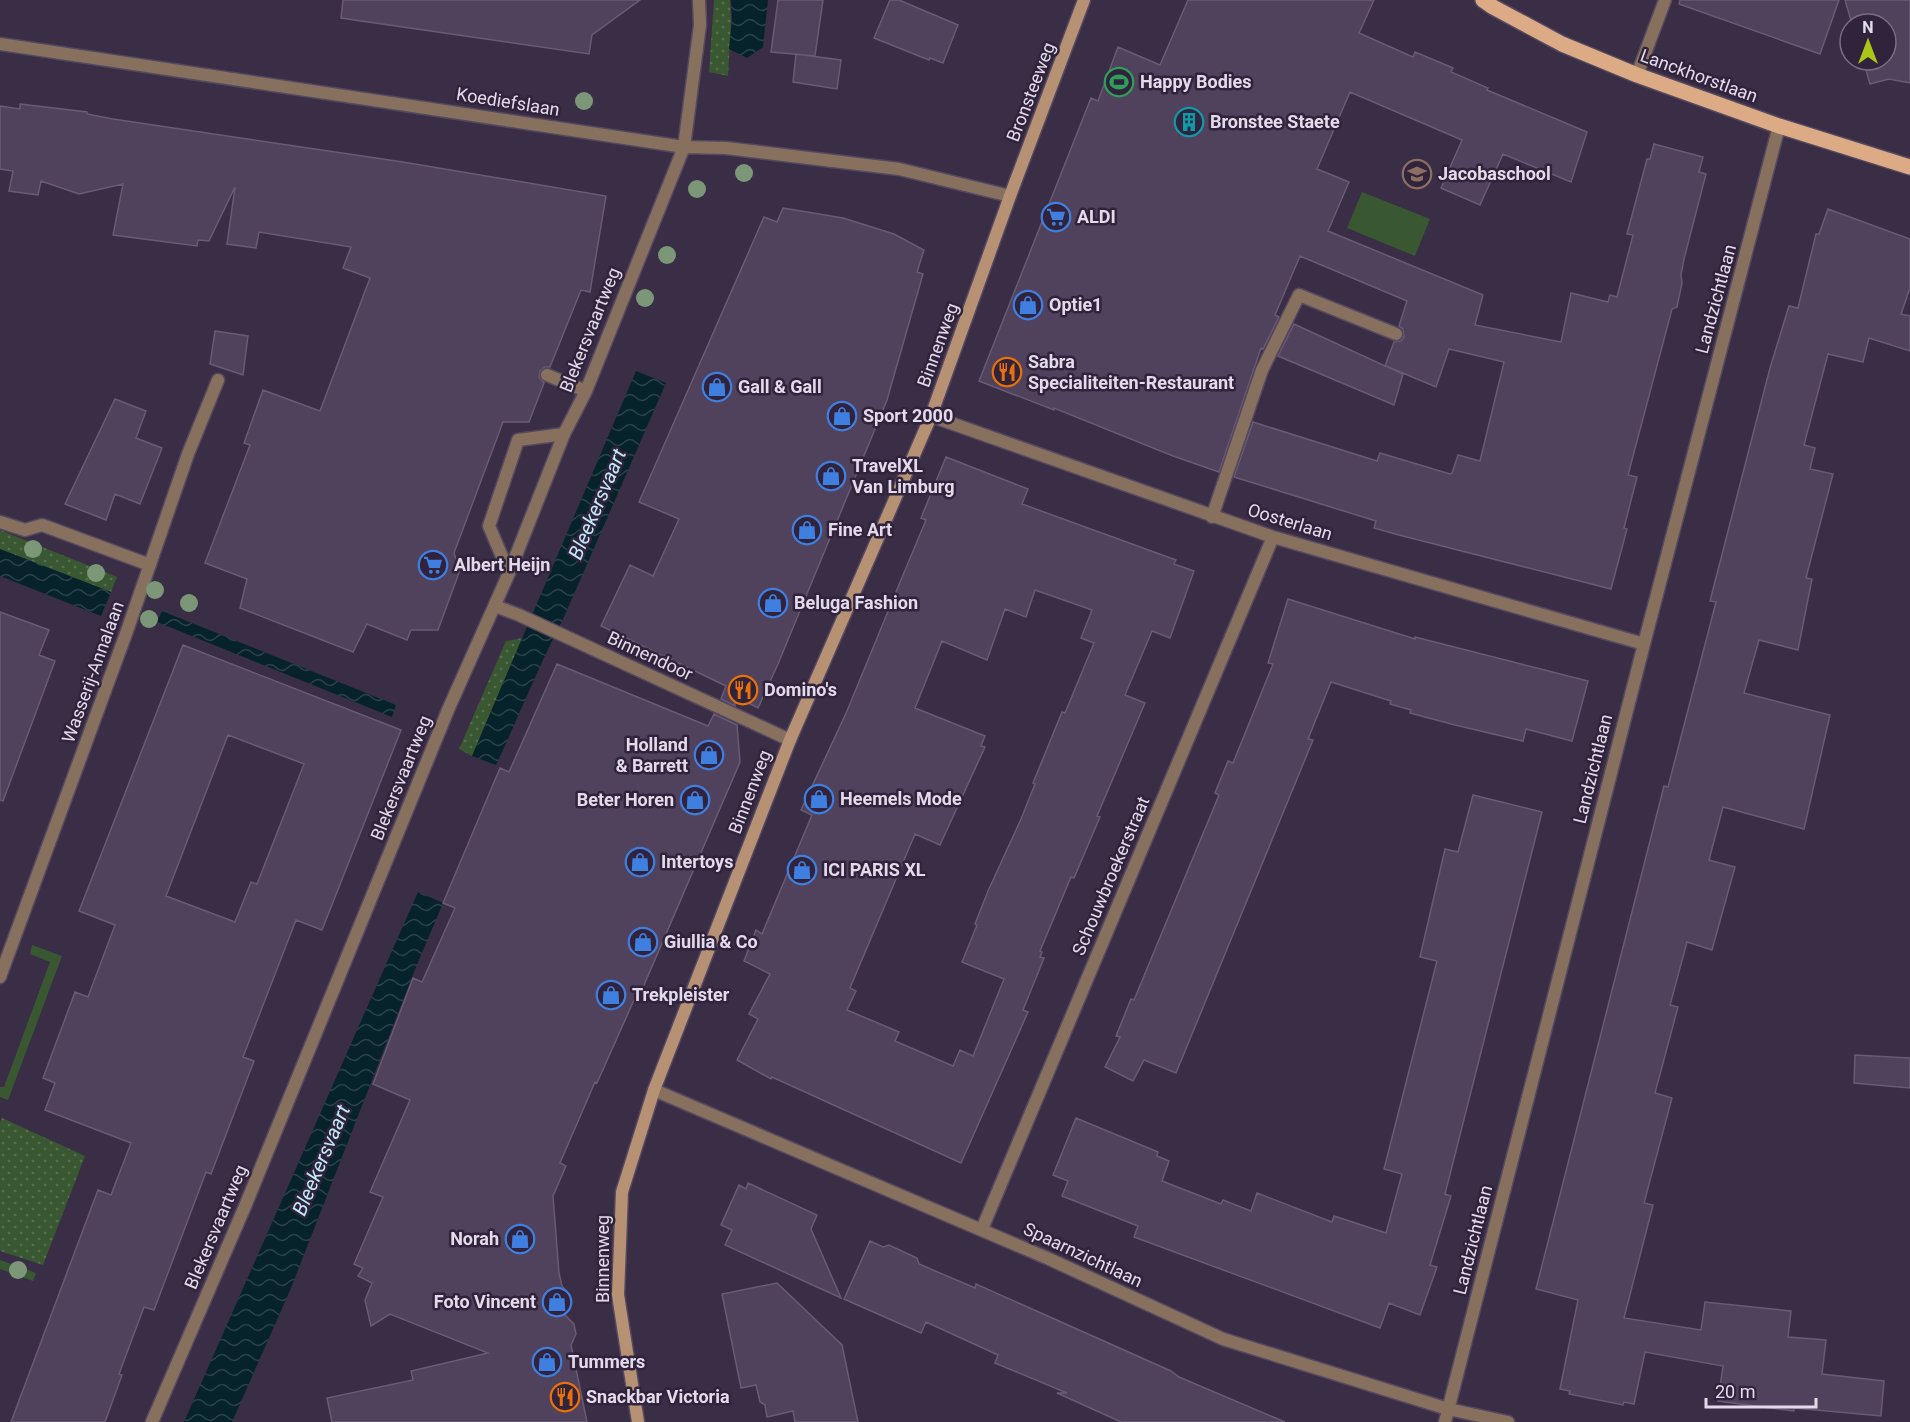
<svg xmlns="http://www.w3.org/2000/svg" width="1910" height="1422" font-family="Roboto,sans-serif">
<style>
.grass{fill:url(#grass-dots)}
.garden{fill:#395832}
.water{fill:url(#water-waves)}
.building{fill:#50425c;stroke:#695a75;stroke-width:1.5;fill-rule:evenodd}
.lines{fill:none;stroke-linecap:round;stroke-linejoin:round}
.lane-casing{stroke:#554960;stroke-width:15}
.street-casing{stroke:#554960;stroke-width:15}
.secondary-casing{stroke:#554960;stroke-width:15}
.primary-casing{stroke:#554960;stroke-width:18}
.lane{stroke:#88705e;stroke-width:12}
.street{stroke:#88705e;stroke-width:12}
.secondary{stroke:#b79174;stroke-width:12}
.primary{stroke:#dcaa85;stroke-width:15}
.tree{fill:#7b9778}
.labels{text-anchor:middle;stroke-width:5;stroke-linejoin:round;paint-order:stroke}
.street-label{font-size:18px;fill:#e3dbeb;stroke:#30233b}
.poi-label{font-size:18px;font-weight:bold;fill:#e3dbeb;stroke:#30233b;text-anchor:start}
.water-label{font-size:20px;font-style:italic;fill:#bfeaf9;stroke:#30233b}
</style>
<defs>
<pattern id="grass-dots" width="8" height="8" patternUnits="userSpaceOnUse" patternTransform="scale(1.5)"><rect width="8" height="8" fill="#395832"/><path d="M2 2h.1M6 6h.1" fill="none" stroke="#566f50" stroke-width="1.8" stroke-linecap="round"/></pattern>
<pattern id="water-waves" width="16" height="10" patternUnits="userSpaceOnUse" patternTransform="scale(1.5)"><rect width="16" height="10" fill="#06222a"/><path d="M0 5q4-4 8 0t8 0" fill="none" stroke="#2a4249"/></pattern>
</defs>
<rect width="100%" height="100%" fill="#3a2d46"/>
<path class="grass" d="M 714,0 L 730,0 L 731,22 L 728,76 L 709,72 Z
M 0,530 L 117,577 L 111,592 L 0,549 Z
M 522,638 L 472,756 L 459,749 L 506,641 Z
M 2,1118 L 85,1156 L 43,1265 L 0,1251 L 0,1122 Z"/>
<path class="garden" d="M 1362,192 L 1430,219 L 1415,256 L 1347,228 Z
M 32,945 L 62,956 L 8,1100 L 0,1097 L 0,1087 L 4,1087 L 50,962 L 30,954 Z
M 0,1260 L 36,1273 L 33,1281 L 0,1269 Z"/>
<path class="water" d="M 731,0 L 768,0 L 763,47 L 747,58 L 729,49 L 732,20 Z
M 636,371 L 666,383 L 564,617 C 539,665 519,716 496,765 L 472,756 Z
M 0,549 L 111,592 L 101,616 L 0,576 Z
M 162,611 L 396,705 L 392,717 L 157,622 Z
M 418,892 L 443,903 L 416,967 L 291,1288 L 232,1422 L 184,1422 Z"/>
<path class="building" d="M 343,0 L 640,0 L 592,35 L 589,54 L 341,18 Z
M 778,0 L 823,0 L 815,56 L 771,52 Z
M 890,0 L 899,0 L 958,25 L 943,63 L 930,58 L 929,60 L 874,38 Z
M 1188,0 L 1374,0 L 1359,33 L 1413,57 L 1415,52 L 1453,68 L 1451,72 L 1488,88 L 1487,90 L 1587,132 L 1571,182 L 1503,154 L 1480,205 L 1441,188 L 1462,140 L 1350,92 L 1317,169 L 1349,182 L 1328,231 L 1483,295 L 1475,325 L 1561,342 L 1571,293 L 1608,302 L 1610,295 L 1617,297 L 1633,235 L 1627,234 L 1647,159 L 1650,159 L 1654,144 L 1703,157 L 1699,172 L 1706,174 L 1684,259 L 1681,275 L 1682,283 L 1677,307 L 1672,309 L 1628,475 L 1637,477 L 1624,528 L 1627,529 L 1611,589 L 1395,534 L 1374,528 L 1376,521 L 1234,477 L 1253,422 L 1377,461 L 1380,453 L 1450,474 L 1452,473 L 1458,455 L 1480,461 L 1504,362 L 1449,349 L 1436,387 L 1386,366 L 1403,374 L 1394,405 L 1278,356 L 1294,324 L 1385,366 L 1394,342 L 1401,341 L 1404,337 L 1403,329 L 1399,326 L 1407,301 L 1300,256 L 1275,315 L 1279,317 L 1263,349 L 1261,348 L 1219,472 L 1173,456 L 1054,408 L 1054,410 L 979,381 L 1091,98 L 1098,101 L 1118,47 L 1160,65 Z
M 1680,0 L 1839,0 L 1820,54 L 1679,4 Z
M 1845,0 L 1910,0 L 1910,83 L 1889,79 L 1870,84 L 1863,60 L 1886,60 L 1886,24 L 1852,24 Z
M 796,54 L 841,60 L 837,89 L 793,82 Z
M 20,104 L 87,112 L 87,114 L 113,119 L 403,162 L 606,196 L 590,292 L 581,290 L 550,367 L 545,367 L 540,371 L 539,377 L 544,383 L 529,422 L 503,422 L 454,553 L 460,570 L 438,630 L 411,630 L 407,640 L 367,624 L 353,652 L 240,608 L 247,579 L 205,563 L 250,445 L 244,443 L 263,390 L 320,411 L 370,278 L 343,268 L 351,247 L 259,232 L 256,248 L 227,244 L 235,187 L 209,241 L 198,240 L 197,246 L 113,235 L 123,184 L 79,194 L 41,181 L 38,195 L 9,191 L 13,171 L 0,169 L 0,106 L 20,109 Z
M 783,208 L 843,218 L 894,234 L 924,250 L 917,272 L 923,274 L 887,400 L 778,664 L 758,708 L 735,696 L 735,706 L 721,699 L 726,686 L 601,626 L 630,565 L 653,576 L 679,519 L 639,502 L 764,217 L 777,222 Z
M 1828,209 L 1910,239 L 1910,288 L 1901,314 L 1910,316 L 1910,351 L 1869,338 L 1863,362 L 1828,354 L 1804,445 L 1815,448 L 1810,469 L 1833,474 L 1806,578 L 1812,579 L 1798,650 L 1759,640 L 1744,693 L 1830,715 L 1804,829 L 1723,807 L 1709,860 L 1735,867 L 1712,950 L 1687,942 L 1670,1005 L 1678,1007 L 1655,1093 L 1672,1098 L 1644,1203 L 1653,1205 L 1624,1318 L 1701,1330 L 1705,1302 L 1791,1311 L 1788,1337 L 1826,1340 L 1822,1374 L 1884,1381 L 1881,1416 L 1794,1408 L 1794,1411 L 1718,1401 L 1723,1366 L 1645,1352 L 1634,1404 L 1624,1402 L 1623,1405 L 1569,1394 L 1570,1391 L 1560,1389 L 1578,1300 L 1536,1289 L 1664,786 L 1668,787 L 1716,602 L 1710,601 L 1770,368 L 1789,306 L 1798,308 L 1816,234 L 1819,234 Z
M 215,331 L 248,336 L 243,375 L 210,364 Z
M 115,399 L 146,411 L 136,438 L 162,448 L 140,504 L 115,494 L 106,520 L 65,504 Z
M 946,457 L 1028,489 L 1022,504 L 1176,560 L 1174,564 L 1194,571 L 1170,638 L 1152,631 L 1125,695 L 1145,703 L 1097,816 L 1100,817 L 1074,878 L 1071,877 L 1040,951 L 1042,952 L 1040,957 L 1044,958 L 1023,1010 L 1028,1012 L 961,1163 L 772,1077 L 771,1079 L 737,1060 L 758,1019 L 749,1014 L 770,974 L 744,961 L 756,930 L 762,934 L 812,815 L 801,810 L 847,711 L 898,587 L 926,520 L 921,518 ZM 1035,590 L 1092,610 L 1081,638 L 1094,643 L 1065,713 L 1062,712 L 1033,783 L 1035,784 L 1021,819 L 988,891 L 975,924 L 977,925 L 962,962 L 1004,979 L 973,1056 L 960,1050 L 953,1066 L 895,1041 L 899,1032 L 847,1010 L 856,991 L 850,988 L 915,834 L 940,845 L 985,747 L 981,746 L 985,736 L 915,708 L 942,641 L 987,660 L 1005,609 L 1026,617 Z
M 1288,599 L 1415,639 L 1415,637 L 1588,681 L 1572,741 L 1526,729 L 1523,741 L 1455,725 L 1410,713 L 1411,710 L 1390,704 L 1391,701 L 1331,682 L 1308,739 L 1313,740 L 1176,1073 L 1144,1060 L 1133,1081 L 1105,1067 L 1120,1037 L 1116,1036 L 1131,999 L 1134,1000 L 1219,795 L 1215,793 L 1228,761 L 1233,763 L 1273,664 L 1268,663 Z
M 0,612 L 49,630 L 39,655 L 55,661 L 3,801 L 0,800 Z
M 183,645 L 401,730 L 322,930 L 296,920 L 243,1057 L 254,1061 L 211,1174 L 206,1172 L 154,1310 L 144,1307 L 119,1374 L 122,1375 L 105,1422 L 11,1422 L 98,1190 L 111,1195 L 131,1143 L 45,1110 L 55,1083 L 43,1078 L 75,992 L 88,997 L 115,925 L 79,911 ZM 228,735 L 304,764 L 257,884 L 251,882 L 235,922 L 166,896 Z
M 557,664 L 708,726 L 714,714 L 737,725 L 740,762 L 641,992 L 638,991 L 597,1083 L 595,1082 L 560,1163 L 566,1166 L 553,1196 L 559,1273 L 562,1286 L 569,1294 L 571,1302 L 565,1315 L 574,1324 L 576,1334 L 571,1345 L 587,1422 L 332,1422 L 327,1398 L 413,1380 L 411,1371 L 488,1353 L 390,1314 L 371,1326 L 365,1300 L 372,1283 L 358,1276 L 363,1268 L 354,1264 L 383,1197 L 370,1192 L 410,1100 L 373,1084 L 413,978 L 422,982 L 455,908 L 443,903 L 500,768 L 509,772 Z
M 1473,795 L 1542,812 L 1445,1194 L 1451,1196 L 1430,1265 L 1437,1267 L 1420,1315 L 1389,1303 L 1380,1328 L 1134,1237 L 1138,1226 L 1062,1196 L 1068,1181 L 1053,1175 L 1076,1118 L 1158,1152 L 1157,1156 L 1169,1161 L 1162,1181 L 1221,1204 L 1223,1200 L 1251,1211 L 1257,1193 L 1332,1222 L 1334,1216 L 1386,1233 L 1402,1174 L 1384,1169 L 1437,961 L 1420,957 L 1445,849 L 1458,852 Z
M 1855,1055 L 1910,1058 L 1910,1088 L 1854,1083 Z
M 748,1183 L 817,1215 L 811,1229 L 841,1298 L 725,1245 L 732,1230 L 721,1225 L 739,1185 L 746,1189 Z
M 870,1241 L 883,1247 L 889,1245 L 917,1258 L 919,1264 L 975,1288 L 976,1284 L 1171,1371 L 1179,1377 L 1285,1422 L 1121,1422 L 1057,1393 L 1067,1393 L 995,1363 L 998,1355 L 926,1322 L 921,1333 L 844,1299 Z
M 777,1283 L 842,1345 L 858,1422 L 795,1422 L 793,1411 L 767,1417 L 765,1405 L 760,1402 L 756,1385 L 741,1388 L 722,1294 Z"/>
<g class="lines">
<g class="lane-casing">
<path id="lane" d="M 1212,517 L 1262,370 L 1299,295 L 1396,334
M 509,573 L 489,526 L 518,440 L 564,434"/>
</g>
<g class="street-casing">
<path id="street" d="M 0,44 L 684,147 L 726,148 L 899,169 L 1010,196
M 1637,75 L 1665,0
M 547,375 L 586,391
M 931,416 L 1273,537 L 1644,644
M 0,522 L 25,530 L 42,525 L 150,565
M 495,606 L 519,615 L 790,740
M 0,977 L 127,631 L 188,454 L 218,380
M 654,1090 L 1047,1258 L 1223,1339 L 1448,1409 L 1508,1422
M 982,1229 L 1273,537
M 152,1422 L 246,1204 L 448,710 L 509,573 L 564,434 L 586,391 L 684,147 L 700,25 L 699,0
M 1445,1422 L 1644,644 L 1779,126"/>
</g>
<g class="secondary-casing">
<path id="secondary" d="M 638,1422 L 618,1295 L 622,1192 L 654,1090 L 790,740 L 931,416 L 1010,196 L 1084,0"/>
</g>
<g class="primary-casing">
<path id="primary" d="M 1483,0 L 1493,7 L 1562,44 L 1637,75 L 1779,126 L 1910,167"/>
</g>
<use href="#lane" class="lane"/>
<use href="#street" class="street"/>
<use href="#secondary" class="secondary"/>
<use href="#primary" class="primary"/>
</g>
<g class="tree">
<circle cx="584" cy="101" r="9"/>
<circle cx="744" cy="173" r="9"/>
<circle cx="697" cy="189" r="9"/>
<circle cx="667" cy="255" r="9"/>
<circle cx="645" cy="298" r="9"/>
<circle cx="33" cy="549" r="9"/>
<circle cx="96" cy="573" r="9"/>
<circle cx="155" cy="590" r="9"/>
<circle cx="189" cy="603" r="9"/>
<circle cx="149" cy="619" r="9"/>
<circle cx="18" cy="1270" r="9"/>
</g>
<defs>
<g id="stadium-ring" transform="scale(1.5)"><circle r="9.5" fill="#30233b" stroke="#2e9e5b" stroke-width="1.5"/><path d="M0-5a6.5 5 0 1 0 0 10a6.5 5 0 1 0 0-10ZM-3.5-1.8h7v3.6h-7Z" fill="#2e9e5b"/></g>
<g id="building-ring" transform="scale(1.5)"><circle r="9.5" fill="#30233b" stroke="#0f9aa8" stroke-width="1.5"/><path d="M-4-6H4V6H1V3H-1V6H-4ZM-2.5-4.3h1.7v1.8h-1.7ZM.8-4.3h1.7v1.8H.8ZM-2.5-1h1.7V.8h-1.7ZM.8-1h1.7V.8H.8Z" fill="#0f9aa8"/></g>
<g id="school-ring" transform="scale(1.5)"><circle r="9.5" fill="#30233b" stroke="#8d6e63" stroke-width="1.5"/><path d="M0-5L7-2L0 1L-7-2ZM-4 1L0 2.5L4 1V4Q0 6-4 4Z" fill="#8d6e63"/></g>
<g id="supermarket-ring" transform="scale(1.5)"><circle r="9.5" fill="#30233b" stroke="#3f7fe0" stroke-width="1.5"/><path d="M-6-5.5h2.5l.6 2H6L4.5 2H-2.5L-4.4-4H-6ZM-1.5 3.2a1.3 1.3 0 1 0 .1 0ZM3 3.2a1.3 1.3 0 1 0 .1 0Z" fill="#3f7fe0"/></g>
<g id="shop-ring" transform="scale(1.5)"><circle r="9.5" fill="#30233b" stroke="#3f7fe0" stroke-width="1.5"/><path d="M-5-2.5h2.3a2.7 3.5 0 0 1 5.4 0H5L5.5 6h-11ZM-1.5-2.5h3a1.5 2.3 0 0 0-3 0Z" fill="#3f7fe0"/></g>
<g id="restaurant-ring" transform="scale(1.5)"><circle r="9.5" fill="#30233b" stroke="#e8710a" stroke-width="1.5"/><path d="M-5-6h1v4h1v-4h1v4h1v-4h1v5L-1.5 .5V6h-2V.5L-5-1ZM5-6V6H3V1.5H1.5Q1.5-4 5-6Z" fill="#e8710a"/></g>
</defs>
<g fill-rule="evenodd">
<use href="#stadium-ring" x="1119" y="82"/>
<use href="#building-ring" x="1189" y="122"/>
<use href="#school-ring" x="1417" y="174"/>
<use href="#supermarket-ring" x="1056" y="217"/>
<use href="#shop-ring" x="1028" y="305"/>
<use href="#restaurant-ring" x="1007" y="372"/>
<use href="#shop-ring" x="717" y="387"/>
<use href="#shop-ring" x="842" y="416"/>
<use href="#shop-ring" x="831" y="476"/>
<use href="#shop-ring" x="807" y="530"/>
<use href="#supermarket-ring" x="433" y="565"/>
<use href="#shop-ring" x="773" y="603"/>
<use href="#restaurant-ring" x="743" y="690"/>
<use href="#shop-ring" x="709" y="755"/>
<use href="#shop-ring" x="819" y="799"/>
<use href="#shop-ring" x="695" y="800"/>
<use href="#shop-ring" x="640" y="862"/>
<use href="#shop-ring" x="802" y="870"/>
<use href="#shop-ring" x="643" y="942"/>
<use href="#shop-ring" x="611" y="995"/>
<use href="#shop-ring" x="520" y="1239"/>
<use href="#shop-ring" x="557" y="1302"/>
<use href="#shop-ring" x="547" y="1362"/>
<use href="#restaurant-ring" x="565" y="1397"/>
</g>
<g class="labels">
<g class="street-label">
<text transform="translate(1699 76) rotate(20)" y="6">Lanckhorstlaan</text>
<text transform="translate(1031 92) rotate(-69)" y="6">Bronsteeweg</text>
<text transform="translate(508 102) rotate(9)" y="6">Koediefslaan</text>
<text transform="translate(1716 299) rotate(-75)" y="6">Landzichtlaan</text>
<text transform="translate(590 330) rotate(-68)" y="6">Blekersvaartweg</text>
<text transform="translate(938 345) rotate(-70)" y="6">Binnenweg</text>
<text transform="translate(1290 522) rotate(17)" y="6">Oosterlaan</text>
<text transform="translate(650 656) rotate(25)" y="6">Binnendoor</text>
<text transform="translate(93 672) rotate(-70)" y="6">Wasserij-Annalaan</text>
<text transform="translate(1593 769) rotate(-76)" y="6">Landzichtlaan</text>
<text transform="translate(401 778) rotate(-68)" y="6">Blekersvaartweg</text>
<text transform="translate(750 792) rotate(-69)" y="6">Binnenweg</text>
<text transform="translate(1111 876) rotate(-67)" y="6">Schouwbroekerstraat</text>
<text transform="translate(216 1227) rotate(-67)" y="6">Blekersvaartweg</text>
<text transform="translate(1473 1240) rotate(-76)" y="6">Landzichtlaan</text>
<text transform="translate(1083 1255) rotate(25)" y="6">Spaarnzichtlaan</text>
<text transform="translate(603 1259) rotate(-90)" y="6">Binnenweg</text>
</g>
<g class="poi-label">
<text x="1140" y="88">Happy Bodies</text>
<text x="1210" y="128">Bronstee Staete</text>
<text x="1438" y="180">Jacobaschool</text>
<text x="1077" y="223">ALDI</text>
<text x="1049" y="311">Optie1</text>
<text x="1028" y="368">Sabra<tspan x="1028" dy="21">Specialiteiten-Restaurant</tspan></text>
<text x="738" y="393">Gall &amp; Gall</text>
<text x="863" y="422">Sport 2000</text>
<text x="852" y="472">TravelXL<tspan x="852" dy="21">Van Limburg</tspan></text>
<text x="828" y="536">Fine Art</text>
<text x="454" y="571">Albert Heijn</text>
<text x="794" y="609">Beluga Fashion</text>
<text x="764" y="696">Domino's</text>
<text x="688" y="751" text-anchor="end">Holland<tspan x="688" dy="21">&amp; Barrett</tspan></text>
<text x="840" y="805">Heemels Mode</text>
<text x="674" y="806" text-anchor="end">Beter Horen</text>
<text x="661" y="868">Intertoys</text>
<text x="823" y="876">ICI PARIS XL</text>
<text x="664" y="948">Giullia &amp; Co</text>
<text x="632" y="1001">Trekpleister</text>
<text x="499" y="1245" text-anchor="end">Norah</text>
<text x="536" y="1308" text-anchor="end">Foto Vincent</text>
<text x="568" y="1368">Tummers</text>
<text x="586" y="1403">Snackbar Victoria</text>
</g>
<g class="water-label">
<text transform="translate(597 504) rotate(-67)" y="7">Bleekersvaart</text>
<text transform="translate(321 1160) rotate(-67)" y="7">Bleekersvaart</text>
</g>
</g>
<g transform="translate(1868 42)"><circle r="28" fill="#30233b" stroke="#786d81" stroke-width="1.5"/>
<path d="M0-4.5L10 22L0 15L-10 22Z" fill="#aac718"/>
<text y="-9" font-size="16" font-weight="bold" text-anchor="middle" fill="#e3dbeb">N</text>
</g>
<path d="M1706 1398v9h110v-9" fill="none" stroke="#e3dbeb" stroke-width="3"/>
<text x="1715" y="1398" font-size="18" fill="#e3dbeb" stroke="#30233b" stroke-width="4.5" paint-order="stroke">20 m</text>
</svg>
